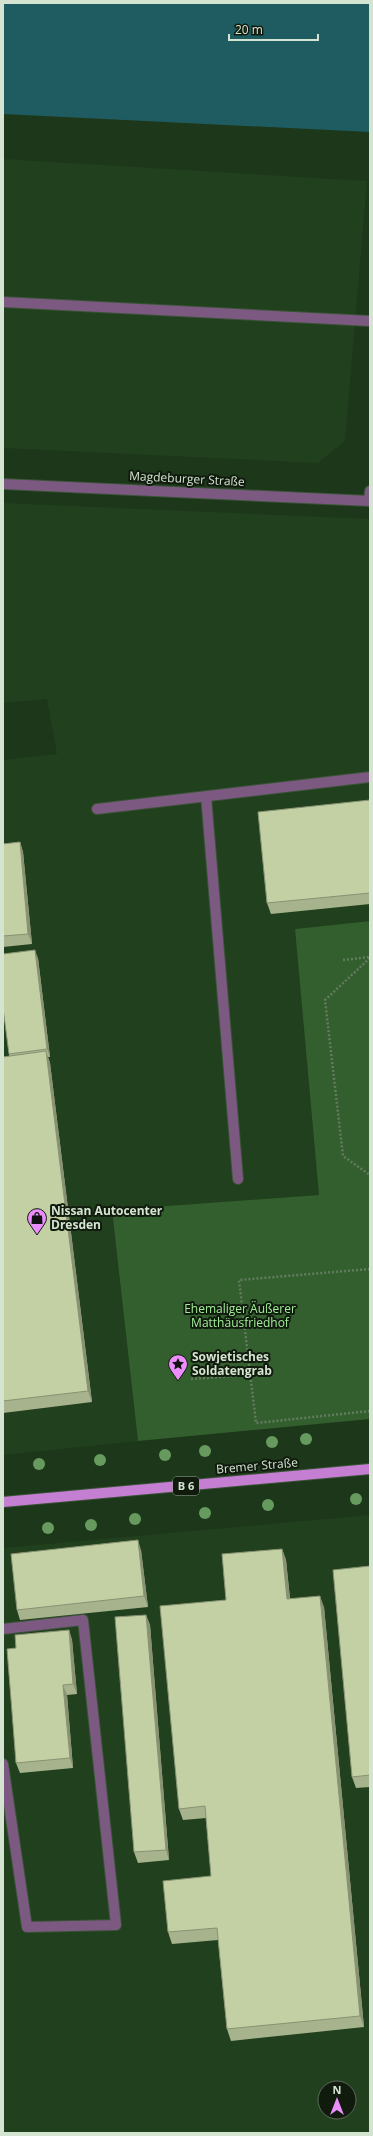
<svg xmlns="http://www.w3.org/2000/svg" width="373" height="2136" font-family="'Open Sans',sans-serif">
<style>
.built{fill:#21401d;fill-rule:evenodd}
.green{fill:#335f2e}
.water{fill:#1f5c61}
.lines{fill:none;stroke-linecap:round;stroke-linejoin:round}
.minor-casing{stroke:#3a5337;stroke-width:12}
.major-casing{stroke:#3a5337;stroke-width:12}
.path{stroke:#647a61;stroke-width:2.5;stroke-dasharray:2 2;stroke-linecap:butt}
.minor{stroke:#7b5981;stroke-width:10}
.major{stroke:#c57fd2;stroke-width:10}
.tree{fill:#669a5f}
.wall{fill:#a7b38d}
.shaded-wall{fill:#889273}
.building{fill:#c2d0a4;stroke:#889273}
.labels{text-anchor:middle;stroke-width:4;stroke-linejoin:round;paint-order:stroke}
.shield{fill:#101b0e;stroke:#99a896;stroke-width:1}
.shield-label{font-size:11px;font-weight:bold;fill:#d4e4d1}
.street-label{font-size:12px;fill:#d4e4d1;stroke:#101b0e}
.poi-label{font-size:12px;font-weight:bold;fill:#d4e4d1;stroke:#101b0e;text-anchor:start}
.park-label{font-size:12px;fill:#a2eb98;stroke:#101b0e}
</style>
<rect width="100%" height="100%" fill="#1d371a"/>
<path class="built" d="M 3,159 L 367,181 L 345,441 L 318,463 L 3,448 Z
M 3,503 L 370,519 L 370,921 L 295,929 L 319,1195 L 112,1210 L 138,1441 L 3,1455 L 3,760 L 57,754 L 47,699 L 3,703 Z
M 370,1515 L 370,2133 L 3,2133 L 3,1548 ZM 325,2088 L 349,2088 L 349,2112 L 325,2112 Z"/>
<path class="green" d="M 370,921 L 370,1419 L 138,1441 L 112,1210 L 319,1195 L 295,929 Z"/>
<path class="water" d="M 3,3 L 370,3 L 370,132 L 3,114 Z"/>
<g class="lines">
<g class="minor-casing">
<path id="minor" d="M 3,302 L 370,321
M 3,484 L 370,501
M 369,501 L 370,491
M 206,796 L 238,1179
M 97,809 L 370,777
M 3,1629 L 83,1620 L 116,1925 L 27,1927 L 3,1764"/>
</g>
<g class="major-casing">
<path id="major" d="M 3,1502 L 370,1469"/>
</g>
<path class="path" d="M 370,958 L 325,1000 L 343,1156 L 370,1175
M 343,960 L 370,957
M 370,1269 L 239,1280 L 256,1423 L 370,1411
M 191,1379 L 250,1375"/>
<use href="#minor" class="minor"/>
<use href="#major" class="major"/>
</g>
<g class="tree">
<circle cx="306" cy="1439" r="6"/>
<circle cx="272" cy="1442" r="6"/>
<circle cx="205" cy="1451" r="6"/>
<circle cx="165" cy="1455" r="6"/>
<circle cx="100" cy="1460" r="6"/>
<circle cx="39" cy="1464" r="6"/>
<circle cx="356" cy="1499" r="6"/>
<circle cx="268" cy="1505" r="6"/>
<circle cx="205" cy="1513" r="6"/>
<circle cx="135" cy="1519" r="6"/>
<circle cx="91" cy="1525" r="6"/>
<circle cx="48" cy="1528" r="6"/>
</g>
<path class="wall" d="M 370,800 L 370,904 L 271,914 L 267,903 Z
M 20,842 L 23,852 L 32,944 L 3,947 L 3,844 Z
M 3,954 L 38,958 L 50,1057 L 48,1057 L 50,1063 L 92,1402 L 3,1413 L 3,1057 L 9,1056 L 9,1054 Z
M 282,1549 L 286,1560 L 290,1598 L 324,1607 L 364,2027 L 231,2041 L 227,2029 L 218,1940 L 172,1944 L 168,1932 L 211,1876 L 206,1818 L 183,1820 L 179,1809 L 226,1600 Z
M 141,1550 L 148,1607 L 20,1620 L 17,1610 Z
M 370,1566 L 370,1787 L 356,1788 L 352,1777 Z
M 146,1615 L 150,1625 L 169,1860 L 138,1863 L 134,1852 Z
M 69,1630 L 72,1640 L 77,1694 L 67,1695 L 73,1768 L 20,1773 L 16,1763 Z"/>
<path class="shaded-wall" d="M 20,842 L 23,852 L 32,944 L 28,934 Z
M 35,950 L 38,958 L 50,1057 L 47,1049 Z
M 46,1051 L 50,1063 L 92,1402 L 88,1391 Z
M 138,1540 L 141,1550 L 148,1607 L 144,1596 Z
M 282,1549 L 286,1560 L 291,1610 L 287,1599 Z
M 320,1596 L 324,1607 L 364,2027 L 360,2016 Z
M 146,1615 L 150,1625 L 169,1860 L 166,1850 Z
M 69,1630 L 72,1640 L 77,1694 L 73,1684 Z
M 63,1685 L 67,1695 L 73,1768 L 70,1758 Z"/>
<path class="building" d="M 370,800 L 370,893 L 267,903 L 258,812 Z
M 20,842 L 28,934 L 3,936 L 3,844 Z
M 35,950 L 47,1049 L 9,1054 L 3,1008 L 3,954 Z
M 46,1051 L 88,1391 L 3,1401 L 3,1057 Z
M 138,1540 L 144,1596 L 17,1610 L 11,1554 Z
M 282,1549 L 287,1599 L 320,1596 L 360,2016 L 227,2029 L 217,1928 L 168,1932 L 163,1881 L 211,1876 L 205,1806 L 179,1809 L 160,1606 L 226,1600 L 222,1554 Z
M 370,1566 L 370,1775 L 352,1777 L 333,1570 Z
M 146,1615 L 166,1850 L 134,1852 L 115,1617 Z
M 69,1630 L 73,1684 L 63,1685 L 70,1758 L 16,1763 L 7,1649 L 16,1648 L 15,1635 Z"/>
<defs>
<g id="shop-pin" transform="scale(1)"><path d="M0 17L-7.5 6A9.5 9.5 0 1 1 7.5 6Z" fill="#eb8dfb" stroke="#101b0e"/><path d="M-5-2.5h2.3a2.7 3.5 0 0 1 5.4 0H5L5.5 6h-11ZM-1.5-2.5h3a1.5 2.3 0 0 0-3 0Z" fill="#111"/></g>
<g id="sight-pin" transform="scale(1)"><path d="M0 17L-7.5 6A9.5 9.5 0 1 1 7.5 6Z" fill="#eb8dfb" stroke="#101b0e"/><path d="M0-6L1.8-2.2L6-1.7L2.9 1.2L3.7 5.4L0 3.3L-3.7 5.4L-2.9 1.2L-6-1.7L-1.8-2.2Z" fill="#111"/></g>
</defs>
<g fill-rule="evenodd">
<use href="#shop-pin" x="37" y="1218"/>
<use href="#sight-pin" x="178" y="1364"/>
</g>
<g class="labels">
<rect class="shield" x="173" y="1477" width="26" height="18" rx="3"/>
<g class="shield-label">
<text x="186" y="1490">B 6</text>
</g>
<g class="street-label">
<text transform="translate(187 479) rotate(3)" y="4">Magdeburger Straße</text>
<text transform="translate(257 1466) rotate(-5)" y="4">Bremer Straße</text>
</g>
<g class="poi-label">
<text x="51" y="1215">Nissan Autocenter<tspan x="51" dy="14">Dresden</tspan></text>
<text x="192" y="1361">Sowjetisches<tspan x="192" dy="14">Soldatengrab</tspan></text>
</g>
<g class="park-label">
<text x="240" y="1313">Ehemaliger Äußerer<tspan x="240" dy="14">Matthäusfriedhof</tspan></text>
</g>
</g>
<rect width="373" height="2136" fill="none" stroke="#d4e4d1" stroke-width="8"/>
<g transform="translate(337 2100)"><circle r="19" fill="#101b0e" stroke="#5e6b5c"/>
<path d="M0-3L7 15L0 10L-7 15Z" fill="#eb8dfb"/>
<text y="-6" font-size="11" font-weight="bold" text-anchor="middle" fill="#d4e4d1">N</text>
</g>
<path d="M229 34v6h89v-6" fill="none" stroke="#d4e4d1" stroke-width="2"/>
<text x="235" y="34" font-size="12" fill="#d4e4d1" stroke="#101b0e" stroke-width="3" paint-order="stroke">20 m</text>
</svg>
